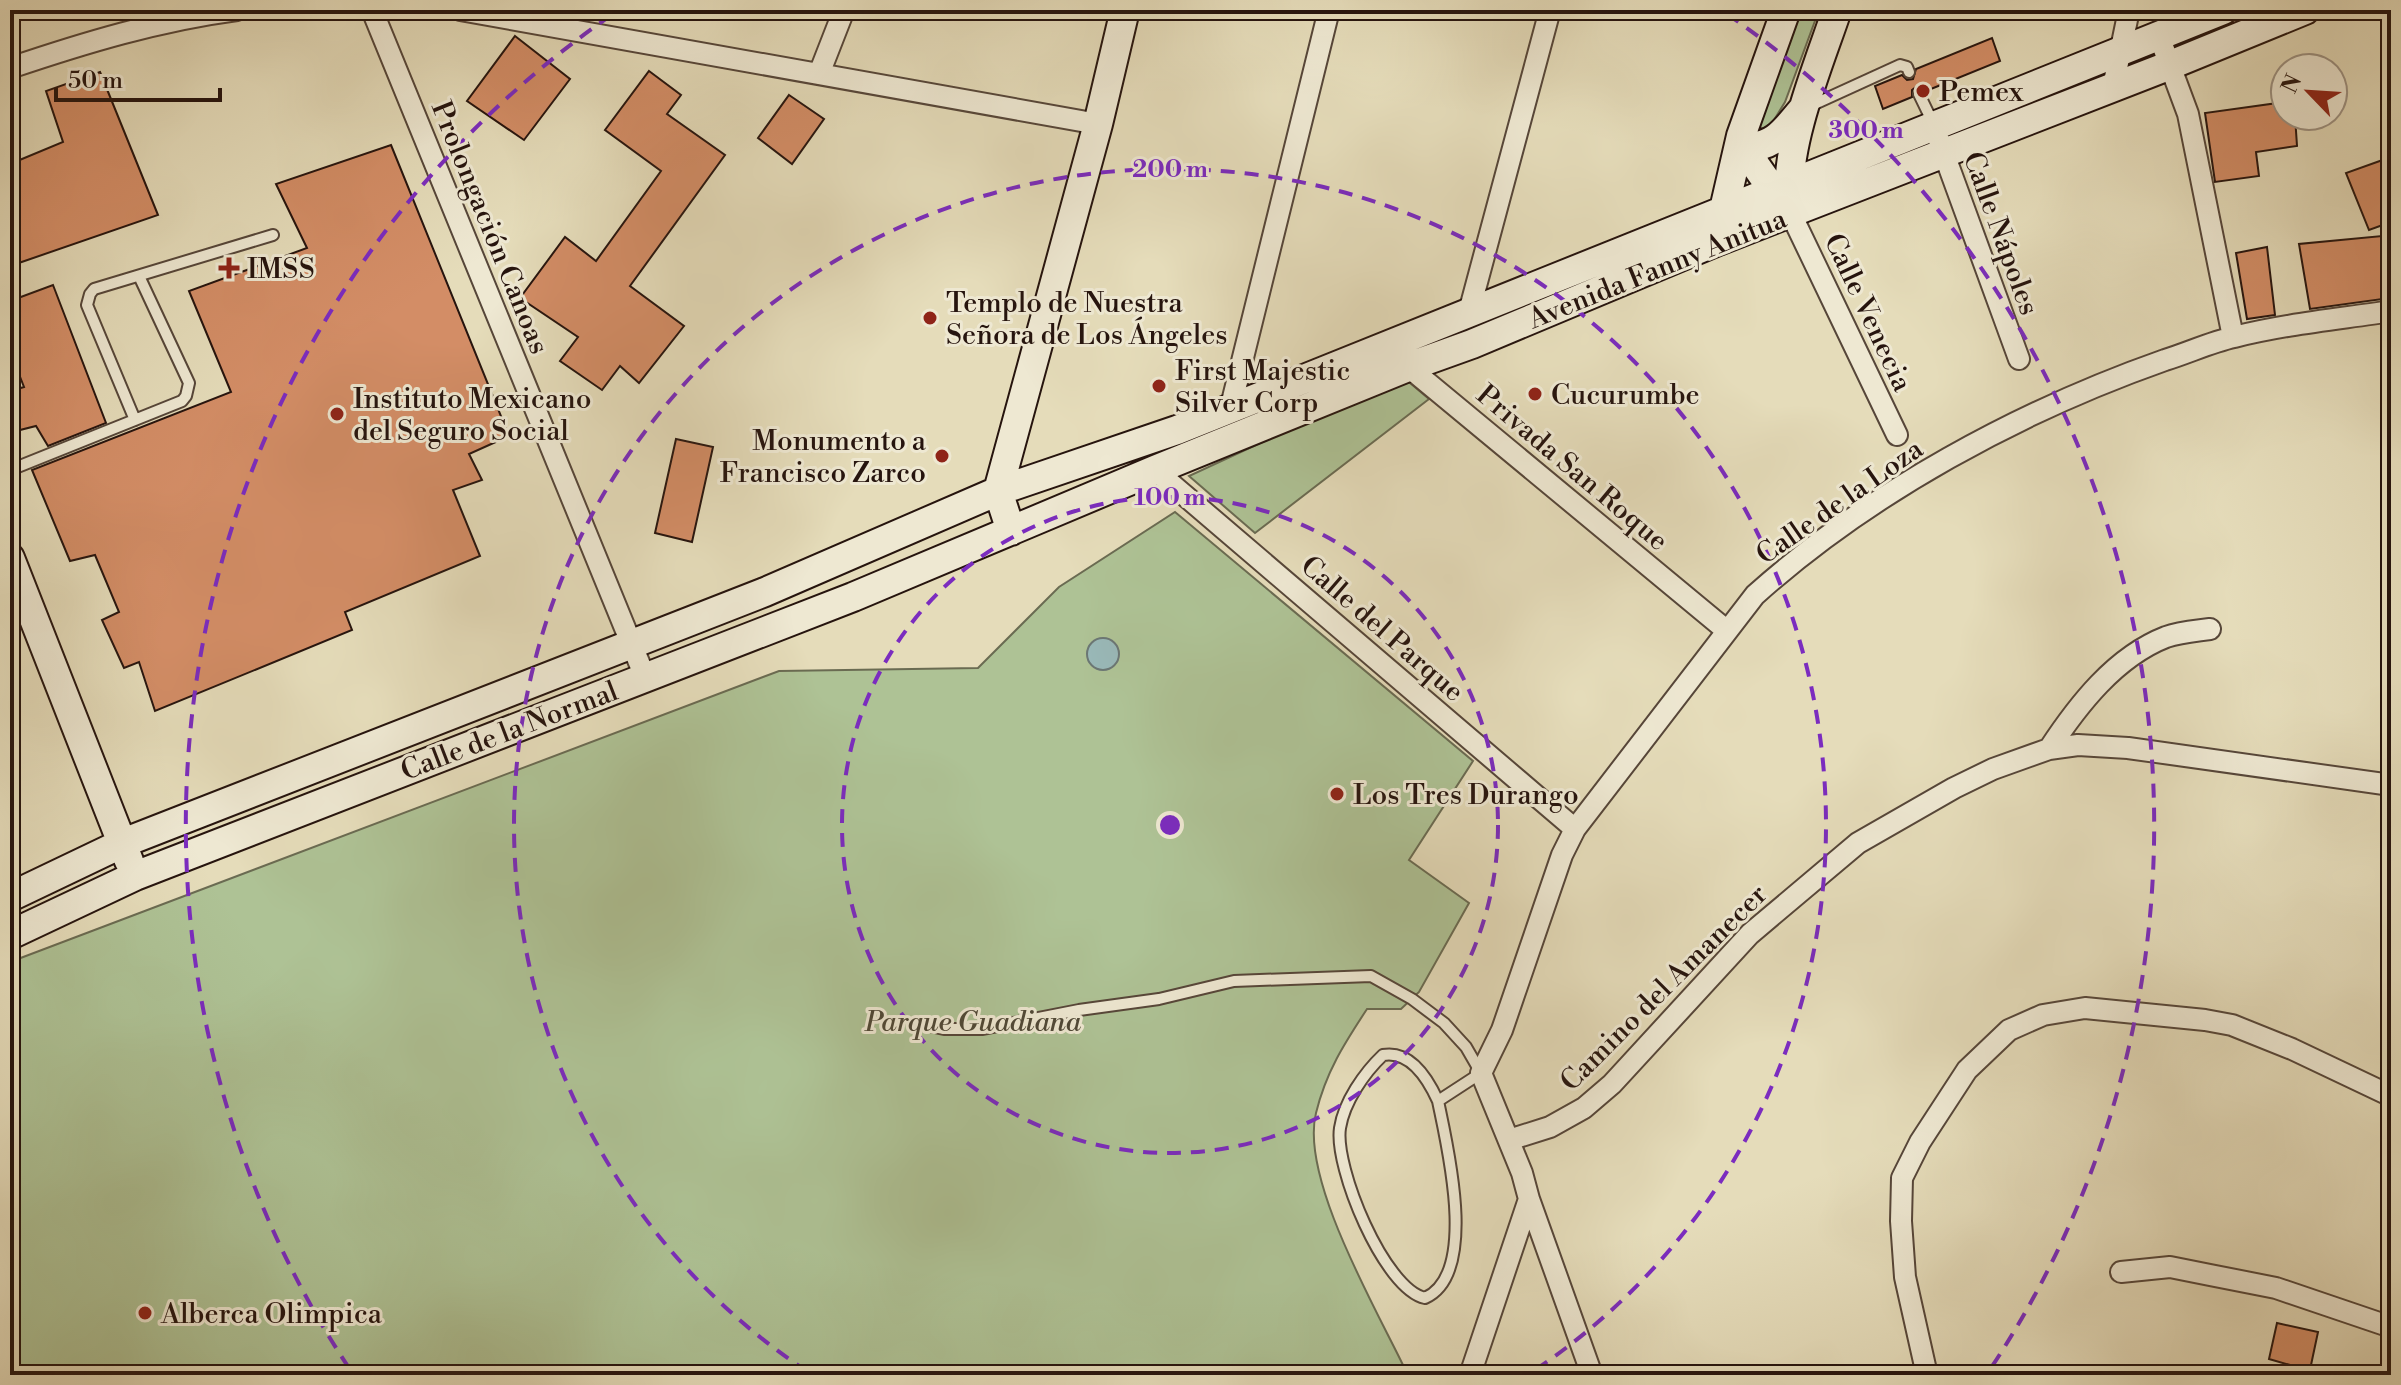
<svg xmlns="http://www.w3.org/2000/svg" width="2401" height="1385" font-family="'Libre Bodoni',serif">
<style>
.green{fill:#aec295;stroke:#6a6b52;stroke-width:2}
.water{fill:#99b9b9;stroke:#6b7775;stroke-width:2}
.building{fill:#d38d66;stroke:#26140e;stroke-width:2}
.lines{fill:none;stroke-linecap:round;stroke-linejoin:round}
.lane-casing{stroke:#564639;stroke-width:14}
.street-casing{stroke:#564639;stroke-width:24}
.secondary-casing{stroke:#26140e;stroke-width:32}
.lane{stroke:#eee8d2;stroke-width:10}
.street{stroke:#eee8d2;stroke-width:20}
.secondary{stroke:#eee8d2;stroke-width:28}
.ring{fill:none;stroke:#7b2cbf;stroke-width:4;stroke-dasharray:14 10}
.poi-dot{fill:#8f2418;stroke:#eee8d2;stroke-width:3}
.labels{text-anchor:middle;stroke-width:6;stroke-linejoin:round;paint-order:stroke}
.poi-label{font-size:28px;fill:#26140e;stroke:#eee8d2;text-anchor:start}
.street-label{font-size:28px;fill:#26140e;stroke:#eee8d2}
.park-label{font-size:28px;font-style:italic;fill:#4f4836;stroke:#eee8d2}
.centre{fill:#7b2cbf;stroke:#eee8d2;stroke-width:4}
.ring-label{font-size:24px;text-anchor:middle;font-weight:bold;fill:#7b2cbf;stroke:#eee8d2;stroke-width:6;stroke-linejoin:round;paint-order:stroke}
</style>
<rect width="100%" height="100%" fill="#e5dcba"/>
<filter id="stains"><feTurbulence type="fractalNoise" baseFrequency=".0025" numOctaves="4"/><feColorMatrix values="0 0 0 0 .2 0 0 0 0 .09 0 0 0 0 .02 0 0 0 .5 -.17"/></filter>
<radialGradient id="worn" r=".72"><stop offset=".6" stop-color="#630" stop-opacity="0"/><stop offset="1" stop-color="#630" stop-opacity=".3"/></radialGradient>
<path class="green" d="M 1793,10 L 1819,10 L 1785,102 L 1768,130 L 1758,127 Z
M 1403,377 L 1429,399 L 1255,533 L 1189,476 Z
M 1175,512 L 1473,761 L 1409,860 L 1469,903 L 1419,992 L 1401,1009 L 1367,1009 C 1344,1044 1326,1072 1316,1113 C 1300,1177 1374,1305 1403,1365 L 1429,1375 L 10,1375 L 10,962 L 779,671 L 978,668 L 1059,587 Z"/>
<path class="water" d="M1087 654a16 16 0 1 1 32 0a16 16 0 1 1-32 0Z"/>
<path class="building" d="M 515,36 L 570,79 L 524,140 L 467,101 Z
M 1992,38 L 2000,61 L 1926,91 L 1923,87 L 1916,87 L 1912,90 L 1912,97 L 1883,109 L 1875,86 L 1902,75 L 1907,80 L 1913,79 L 1916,69 Z
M 649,71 L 681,95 L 667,114 L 725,155 L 630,286 L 684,326 L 639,383 L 620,366 L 602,390 L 560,361 L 578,337 L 520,298 L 565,237 L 596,261 L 661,171 L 605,130 Z
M 100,72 L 158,215 L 10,266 L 10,164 L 63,142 L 46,91 Z
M 789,95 L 824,119 L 792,164 L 758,138 Z
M 2285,102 L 2285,116 L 2295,116 L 2297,146 L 2256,152 L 2259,176 L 2215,182 L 2205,113 Z
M 391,145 L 509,436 L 469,454 L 482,480 L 453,490 L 480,556 L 345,612 L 352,630 L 155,711 L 139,662 L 124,668 L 102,620 L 119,612 L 95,555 L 70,561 L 32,470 L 231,392 L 189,291 L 307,248 L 276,184 Z
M 2391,157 L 2391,222 L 2369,230 L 2346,173 Z
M 2382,236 L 2390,298 L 2310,309 L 2299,244 Z
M 2267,247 L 2275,315 L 2247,319 L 2236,253 Z
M 53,285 L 106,423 L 48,446 L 36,426 L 16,431 L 10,418 L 10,391 L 24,387 L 10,351 L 10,301 Z
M 676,439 L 713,447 L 692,542 L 655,533 Z
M 2277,1323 L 2318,1332 L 2311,1365 L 2297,1367 L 2269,1359 Z"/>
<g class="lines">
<g class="lane-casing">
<path id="lane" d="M 1919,94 L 1934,125
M 1808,107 L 1900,65 L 1907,67 L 1909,72
M 135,420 L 87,305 L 90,294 L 94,289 L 273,235
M 10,470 L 182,401 L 186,396 L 189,383 L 139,276
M 920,1024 L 944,1029 L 983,1029 L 1079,1010 L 1159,999 L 1234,981 L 1371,976 L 1412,999 L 1444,1023 L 1466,1047 L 1481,1073 L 1438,1101 C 1428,1079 1411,1050 1383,1055 C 1364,1073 1344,1102 1340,1128 C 1334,1167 1384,1289 1425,1298 C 1479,1274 1447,1145 1438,1101"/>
</g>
<g class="street-casing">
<path id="street" d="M 372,10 L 645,677
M 460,10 L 1098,124
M 2159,36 L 2188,114 L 2233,337
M 10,68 C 84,43 160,20 237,10
M 819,74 L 844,10
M 2113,87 L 2129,10
M 1939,140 L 2019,359
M 1791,214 L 1897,435
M 1469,312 L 1550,10
M 1400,360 L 1726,630
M 1231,406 L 1329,10
M 1155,470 L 1575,829
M 2049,749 C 2078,705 2115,657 2166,637 C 2180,632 2196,631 2210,629
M 1509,1140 L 1550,1127 L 1584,1108 L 1612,1084 L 1750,934 L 1858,843 L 1954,788 L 1993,769 L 2049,749 L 2078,745 L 2128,748 L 2391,785
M 2121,1272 L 2170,1267 L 2210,1275 L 2276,1288 L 2391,1327
M 1470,1375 L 1529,1199
M 1592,1375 L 1529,1199 L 1522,1173 L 1481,1073 L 1502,1030 L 1562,855 L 1575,829 L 1755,595 C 1870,492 2020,411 2165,360 C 2188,353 2211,342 2234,337 C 2285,324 2339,319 2391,311
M 1927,1375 L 1905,1277 L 1901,1221 L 1902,1178 L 1920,1142 L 1967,1070 L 2009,1030 L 2043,1015 L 2085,1008 L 2205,1020 L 2232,1025 L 2292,1049 L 2391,1096"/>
</g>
<g class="secondary-casing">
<path id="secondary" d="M 1741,136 L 1756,166 L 1782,203
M 1746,146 C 1773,149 1786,129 1802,110
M 1790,197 C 1785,144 1820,61 1837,10
M 1720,227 L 1741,136 L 1786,10
M 1011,531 L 998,491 L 1098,124 L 1125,10
M 10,558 L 129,861
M 10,897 L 123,843 L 765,592 L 998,491 L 1177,430 L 2223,10
M 10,935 L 135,876 L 853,597 L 1155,470 L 1408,367 L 1472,344 L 1718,241 L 2168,66 L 2305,10"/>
</g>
<use href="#lane" class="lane"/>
<use href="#street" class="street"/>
<use href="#secondary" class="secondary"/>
</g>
<g class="ring">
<circle cx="1170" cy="825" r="328"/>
<path d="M808 1372A656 656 0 1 1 1532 1372"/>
<path d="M349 1368A984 984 0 0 1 613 14M1727 14A984 984 0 0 1 1991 1368"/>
</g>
<g class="poi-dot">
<circle cx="1923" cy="91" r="8"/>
<path d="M225 256h8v8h8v8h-8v8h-8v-8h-8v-8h8z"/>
<circle cx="930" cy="318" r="8"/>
<circle cx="1159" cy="386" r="8"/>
<circle cx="1535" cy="394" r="8"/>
<circle cx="337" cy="414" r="8"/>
<circle cx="942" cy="456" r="8"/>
<circle cx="1337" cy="794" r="8"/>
<circle cx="145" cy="1313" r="8"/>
</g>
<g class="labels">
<g class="poi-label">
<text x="1939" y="101">Pemex</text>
<text x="247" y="278">IMSS</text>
<text x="946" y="312">Templo de Nuestra<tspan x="946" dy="32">Señora de Los Ángeles</tspan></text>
<text x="1175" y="380">First Majestic<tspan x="1175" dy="32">Silver Corp</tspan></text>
<text x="1551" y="404">Cucurumbe</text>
<text x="353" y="408">Instituto Mexicano<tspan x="353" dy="32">del Seguro Social</tspan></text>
<text x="926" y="450" text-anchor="end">Monumento a<tspan x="926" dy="32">Francisco Zarco</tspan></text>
<text x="1353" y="804">Los Tres Durango</text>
<text x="161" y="1323">Alberca Olimpica</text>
</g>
<g class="street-label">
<text transform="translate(491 227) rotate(68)" y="10">Prolongación Canoas</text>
<text transform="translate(2002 233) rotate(70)" y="10">Calle Nápoles</text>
<text transform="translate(1657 268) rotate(-22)" y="10">Avenida Fanny Anitua</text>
<text transform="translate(1869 312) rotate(65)" y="10">Calle Venecia</text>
<text transform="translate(1573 467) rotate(40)" y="10">Privada San Roque</text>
<text transform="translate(1839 501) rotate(-35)" y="10">Calle de la Loza</text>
<text transform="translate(1383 628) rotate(41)" y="10">Calle del Parque</text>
<text transform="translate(509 730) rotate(-21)" y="10">Calle de la Normal</text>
<text transform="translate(1663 987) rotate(-45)" y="10">Camino del Amanecer</text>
</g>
<g class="park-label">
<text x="973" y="1031">Parque Guadiana</text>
</g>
</g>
<circle cx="1170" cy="825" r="12" class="centre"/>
<g class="ring-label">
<text x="1866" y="138">300 m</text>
<text x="1170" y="177">200 m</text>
<text x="1170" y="505">100 m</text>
</g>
<rect width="2401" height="1385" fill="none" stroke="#e5dcba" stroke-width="40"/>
<rect x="12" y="12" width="2377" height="1361" fill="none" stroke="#26140e" stroke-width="4"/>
<rect x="20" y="20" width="2361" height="1345" fill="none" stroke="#26140e" stroke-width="2"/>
<g transform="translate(2309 92) rotate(295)"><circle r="38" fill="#eee8d2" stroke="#9e9384" stroke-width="2"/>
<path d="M0-6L14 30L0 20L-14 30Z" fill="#8f2418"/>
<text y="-12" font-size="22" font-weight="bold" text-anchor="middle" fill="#26140e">N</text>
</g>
<path d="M56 88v12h164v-12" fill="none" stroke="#26140e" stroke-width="4"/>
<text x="68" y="88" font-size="24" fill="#26140e" stroke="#eee8d2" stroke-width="6" paint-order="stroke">50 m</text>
<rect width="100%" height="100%" filter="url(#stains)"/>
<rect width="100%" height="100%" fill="url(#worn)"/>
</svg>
